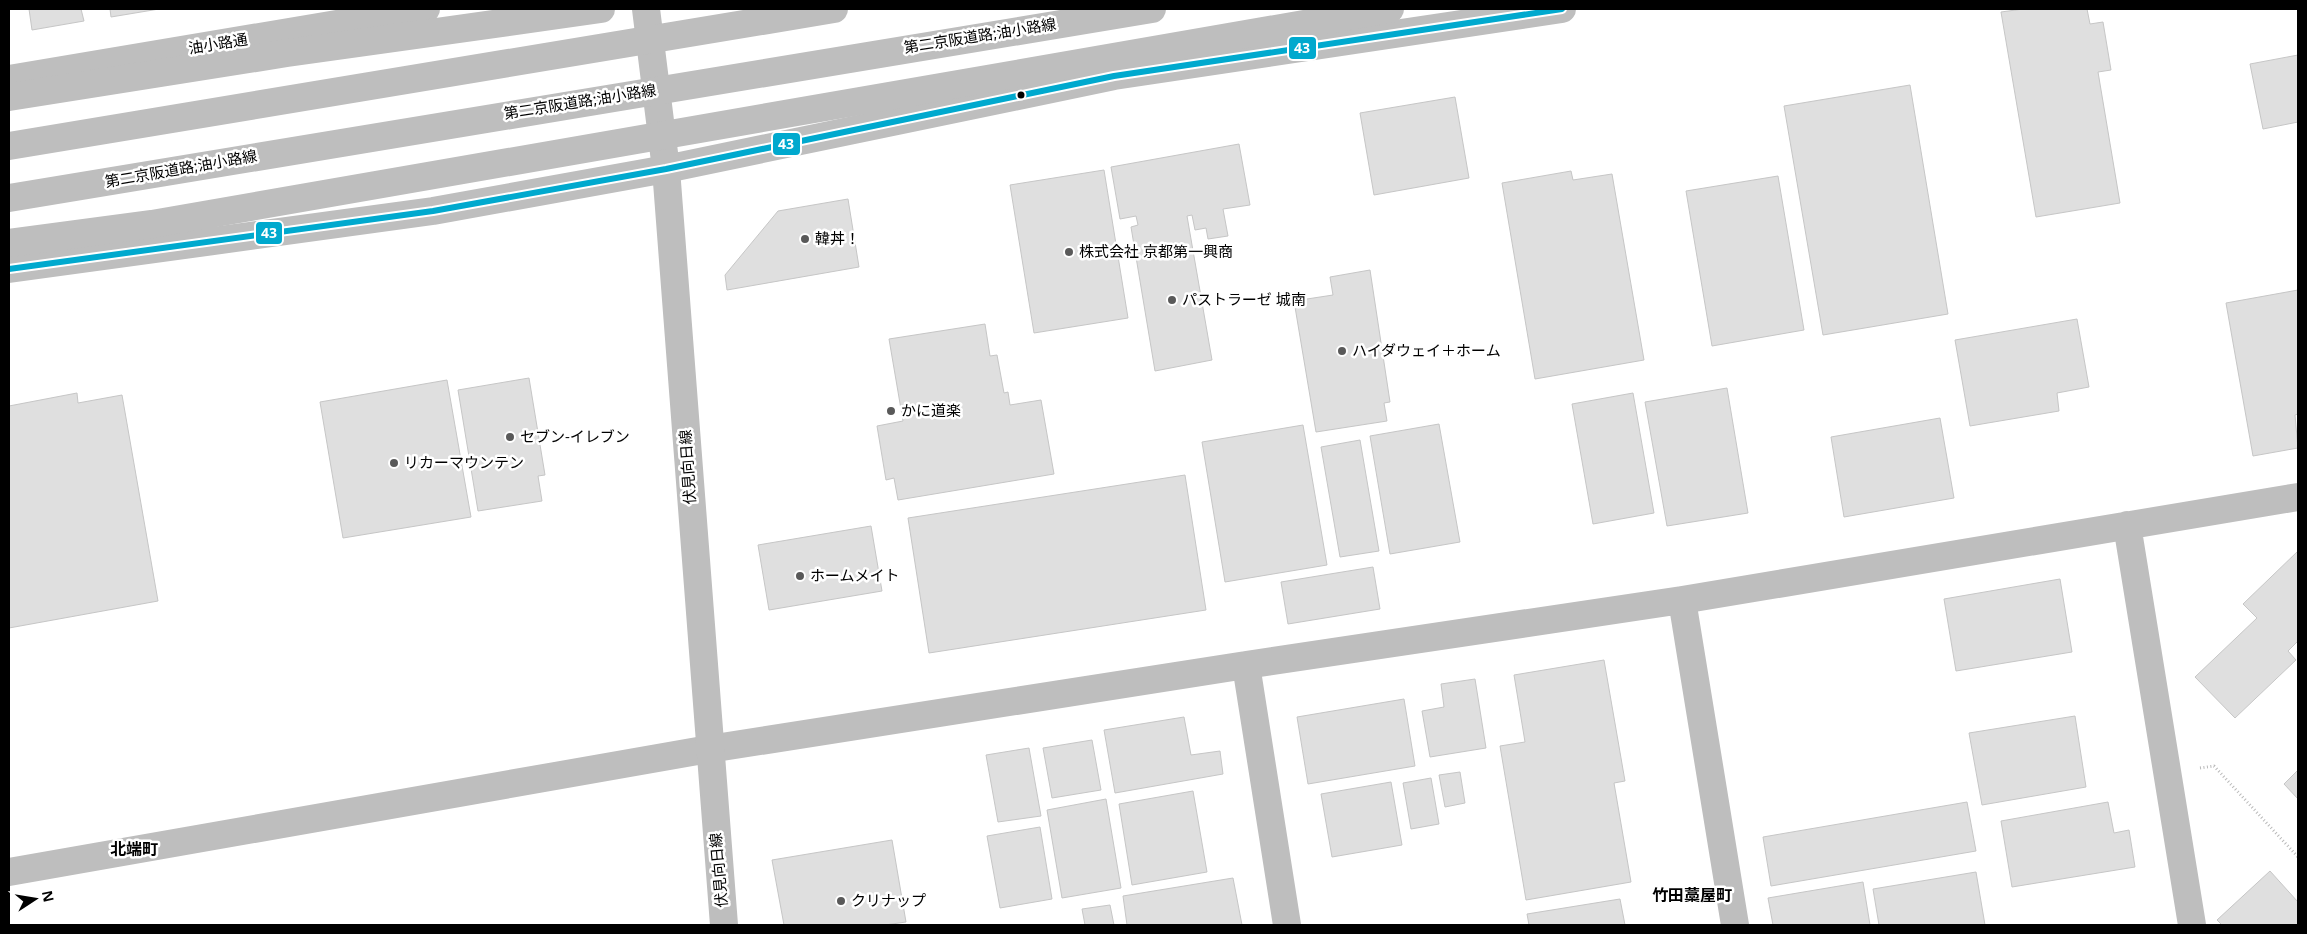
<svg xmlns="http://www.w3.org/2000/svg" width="2307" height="934" font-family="'Open Sans','Noto Sans JP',sans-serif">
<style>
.building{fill:#dfdfdf;stroke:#c6c6c6}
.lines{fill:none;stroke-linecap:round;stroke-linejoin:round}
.path{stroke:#b9b9b9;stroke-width:3;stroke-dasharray:1 2.5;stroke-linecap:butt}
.minor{stroke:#bebebe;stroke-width:28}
.major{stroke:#bebebe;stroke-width:28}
.highway{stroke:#bebebe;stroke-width:28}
.bus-1-casing{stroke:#fff;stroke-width:10}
.bus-1{stroke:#00a9ce;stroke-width:6}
.bus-dot{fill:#000;stroke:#fff;stroke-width:2}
.poi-dot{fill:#595959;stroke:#fff;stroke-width:2}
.labels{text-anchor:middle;stroke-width:5;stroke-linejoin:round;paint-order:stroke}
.street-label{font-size:15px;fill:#000;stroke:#fff}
.poi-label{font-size:15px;fill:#000;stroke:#fff;text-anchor:start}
.neighbourhood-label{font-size:16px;font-weight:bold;fill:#000;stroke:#fff}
.line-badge{stroke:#fff;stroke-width:2}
.badge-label{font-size:14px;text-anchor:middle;font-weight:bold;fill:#fff}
</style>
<rect width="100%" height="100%" fill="#fff"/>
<path class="building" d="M 29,9 L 81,9 L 84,21 L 32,30 Z
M 110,9 L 159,9 L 111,17 Z
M 2023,9 L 2087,9 L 2090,24 L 2103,22 L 2111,70 L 2098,72 L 2120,203 L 2036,217 L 2001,12 Z
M 2298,55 L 2298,122 L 2263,129 L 2250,64 Z
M 1910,85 L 1948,314 L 1823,335 L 1784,106 Z
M 1455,97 L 1469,178 L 1374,195 L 1360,113 Z
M 1239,144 L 1250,205 L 1223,209 L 1228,236 L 1208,239 L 1206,228 L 1195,230 L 1192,215 L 1187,216 L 1212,360 L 1155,371 L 1131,227 L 1138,225 L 1136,216 L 1120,219 L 1111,167 Z
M 1104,170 L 1128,318 L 1034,333 L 1010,185 Z
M 1571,171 L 1573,180 L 1612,174 L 1644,360 L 1535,379 L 1502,183 Z
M 1778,176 L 1804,330 L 1712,346 L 1686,191 Z
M 848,199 L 859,267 L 727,290 L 725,275 L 778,211 Z
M 1370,270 L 1390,402 L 1384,403 L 1387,421 L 1316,432 L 1294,301 L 1333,295 L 1330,277 Z
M 2298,290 L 2298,414 L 2295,415 L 2298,448 L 2253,456 L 2226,303 Z
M 2077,319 L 2089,387 L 2057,393 L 2059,411 L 1970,426 L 1955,340 Z
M 985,324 L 990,356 L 997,355 L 1004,393 L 1008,392 L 1010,405 L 1041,400 L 1054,474 L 898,500 L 894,478 L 886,480 L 877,426 L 903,421 L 889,339 Z
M 529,378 L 545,475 L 538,476 L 542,501 L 478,511 L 458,390 Z
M 447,380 L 471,517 L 343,538 L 320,402 Z
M 1727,388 L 1748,513 L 1667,526 L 1645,402 Z
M 77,393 L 78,403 L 122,395 L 158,601 L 9,628 L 9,406 Z
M 1633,393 L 1654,513 L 1593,524 L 1572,404 Z
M 1940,418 L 1954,498 L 1844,517 L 1831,437 Z
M 1439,424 L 1460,542 L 1390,554 L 1370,436 Z
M 1303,425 L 1327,565 L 1225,582 L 1202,442 Z
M 1360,440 L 1379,551 L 1340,557 L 1321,447 Z
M 1185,475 L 1206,610 L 929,653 L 908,518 Z
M 871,526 L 882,591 L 769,610 L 758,545 Z
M 2298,551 L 2298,641 L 2288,651 L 2296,660 L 2235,718 L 2195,677 L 2257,618 L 2243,604 Z
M 1373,567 L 1380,609 L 1288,624 L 1281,582 Z
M 2060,579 L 2072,652 L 1956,671 L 1944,599 Z
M 1604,660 L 1625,781 L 1614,783 L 1631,882 L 1526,900 L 1500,746 L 1525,742 L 1514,675 Z
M 1475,679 L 1486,748 L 1430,757 L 1422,711 L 1444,707 L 1441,684 Z
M 1404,699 L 1415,766 L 1308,784 L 1297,717 Z
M 2075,716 L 2086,787 L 1982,805 L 1969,733 Z
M 1184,717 L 1191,755 L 1220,751 L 1223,774 L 1115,793 L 1104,730 Z
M 1092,740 L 1101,790 L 1052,798 L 1043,748 Z
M 1029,748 L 1041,816 L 998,822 L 986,755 Z
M 2298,770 L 2298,799 L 2284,784 Z
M 1460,772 L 1465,803 L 1445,807 L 1439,775 Z
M 1431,778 L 1439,824 L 1411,829 L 1403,783 Z
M 1391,782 L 1402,845 L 1332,857 L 1321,794 Z
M 1193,791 L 1207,872 L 1132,885 L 1119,804 Z
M 1106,799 L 1121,888 L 1062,898 L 1047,810 Z
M 1967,802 L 1976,851 L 1771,886 L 1763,837 Z
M 2108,802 L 2114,833 L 2129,830 L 2135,867 L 2012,887 L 2001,821 Z
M 1040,827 L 1052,899 L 1000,908 L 987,836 Z
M 892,840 L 906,922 L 885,925 L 784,925 L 772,860 Z
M 2270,871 L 2298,902 L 2298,925 L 2222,925 L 2217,920 Z
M 1976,872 L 1985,925 L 1879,925 L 1873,889 Z
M 1233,878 L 1242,925 L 1127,925 L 1123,896 Z
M 1863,882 L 1870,925 L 1773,925 L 1768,898 Z
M 1620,899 L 1625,925 L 1529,925 L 1527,914 Z
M 1110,905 L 1114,925 L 1085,925 L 1082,909 Z"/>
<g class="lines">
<path class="path" d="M 2200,768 L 2214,766 L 2298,857"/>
<path class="minor" d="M 9,79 L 426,9
M 9,269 L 433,211 L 666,169 L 1114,76 L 1562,9
M 2127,525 L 2192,925
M 1682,600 L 1735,925
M 1246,665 L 1287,925
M 9,872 L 709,749 L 1246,665 L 1682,600 L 2298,497"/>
<path class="major" d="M 646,9 L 666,169 L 724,925"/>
<path class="highway" d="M 9,97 L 287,53 L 601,9
M 9,146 L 834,9
M 9,198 L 1152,9
M 9,243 L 152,224 L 1390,9"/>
<g class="bus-1-casing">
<path id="bus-1" d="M 9,269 L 433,211 L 666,169 L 1114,76 L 1562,9"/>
</g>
<use href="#bus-1" class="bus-1"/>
</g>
<circle class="bus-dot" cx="1021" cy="95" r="4.5"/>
<g class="poi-dot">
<circle cx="805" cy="239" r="5"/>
<circle cx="1069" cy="252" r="5"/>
<circle cx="1172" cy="300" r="5"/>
<circle cx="1342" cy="351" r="5"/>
<circle cx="891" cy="411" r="5"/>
<circle cx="510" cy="437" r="5"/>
<circle cx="394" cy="463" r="5"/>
<circle cx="800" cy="576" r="5"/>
<circle cx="841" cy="901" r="5"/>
</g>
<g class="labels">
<g class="street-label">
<text transform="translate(980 36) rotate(-9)" y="5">第二京阪道路;油小路線</text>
<text transform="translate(218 44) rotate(-9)" y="5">油小路通</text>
<text transform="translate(580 102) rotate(-9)" y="5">第二京阪道路;油小路線</text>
<text transform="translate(181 169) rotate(-10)" y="5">第二京阪道路;油小路線</text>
<text transform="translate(688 467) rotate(-94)" y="5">伏見向日線</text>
<text transform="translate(719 870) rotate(-95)" y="5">伏見向日線</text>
</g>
<g class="poi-label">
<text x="815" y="244">韓丼！</text>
<text x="1079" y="257">株式会社 京都第一興商</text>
<text x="1182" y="305">パストラーゼ 城南</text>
<text x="1352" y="356">ハイダウェイ＋ホーム</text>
<text x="901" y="416">かに道楽</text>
<text x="520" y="442">セブン-イレブン</text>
<text x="404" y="468">リカーマウンテン</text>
<text x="810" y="581">ホームメイト</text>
<text x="851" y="906">クリナップ</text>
</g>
<g class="neighbourhood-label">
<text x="134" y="855">北端町</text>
<text x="1692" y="901">竹田藁屋町</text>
</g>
</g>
<g class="line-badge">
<rect x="1288" y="36" width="29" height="24" rx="5" fill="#00a9ce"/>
<rect x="772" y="132" width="29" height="24" rx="5" fill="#00a9ce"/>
<rect x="255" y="221" width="28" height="24" rx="5" fill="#00a9ce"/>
</g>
<g class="badge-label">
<text x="1302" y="53">43</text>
<text x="786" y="149">43</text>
<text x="269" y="238">43</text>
</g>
<rect width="2307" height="934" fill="none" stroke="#000000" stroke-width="20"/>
<g transform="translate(35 899) rotate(78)" stroke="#ffffff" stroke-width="4" paint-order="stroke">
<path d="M0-4L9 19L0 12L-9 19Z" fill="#000000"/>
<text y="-8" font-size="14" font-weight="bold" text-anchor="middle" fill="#000000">N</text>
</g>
</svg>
